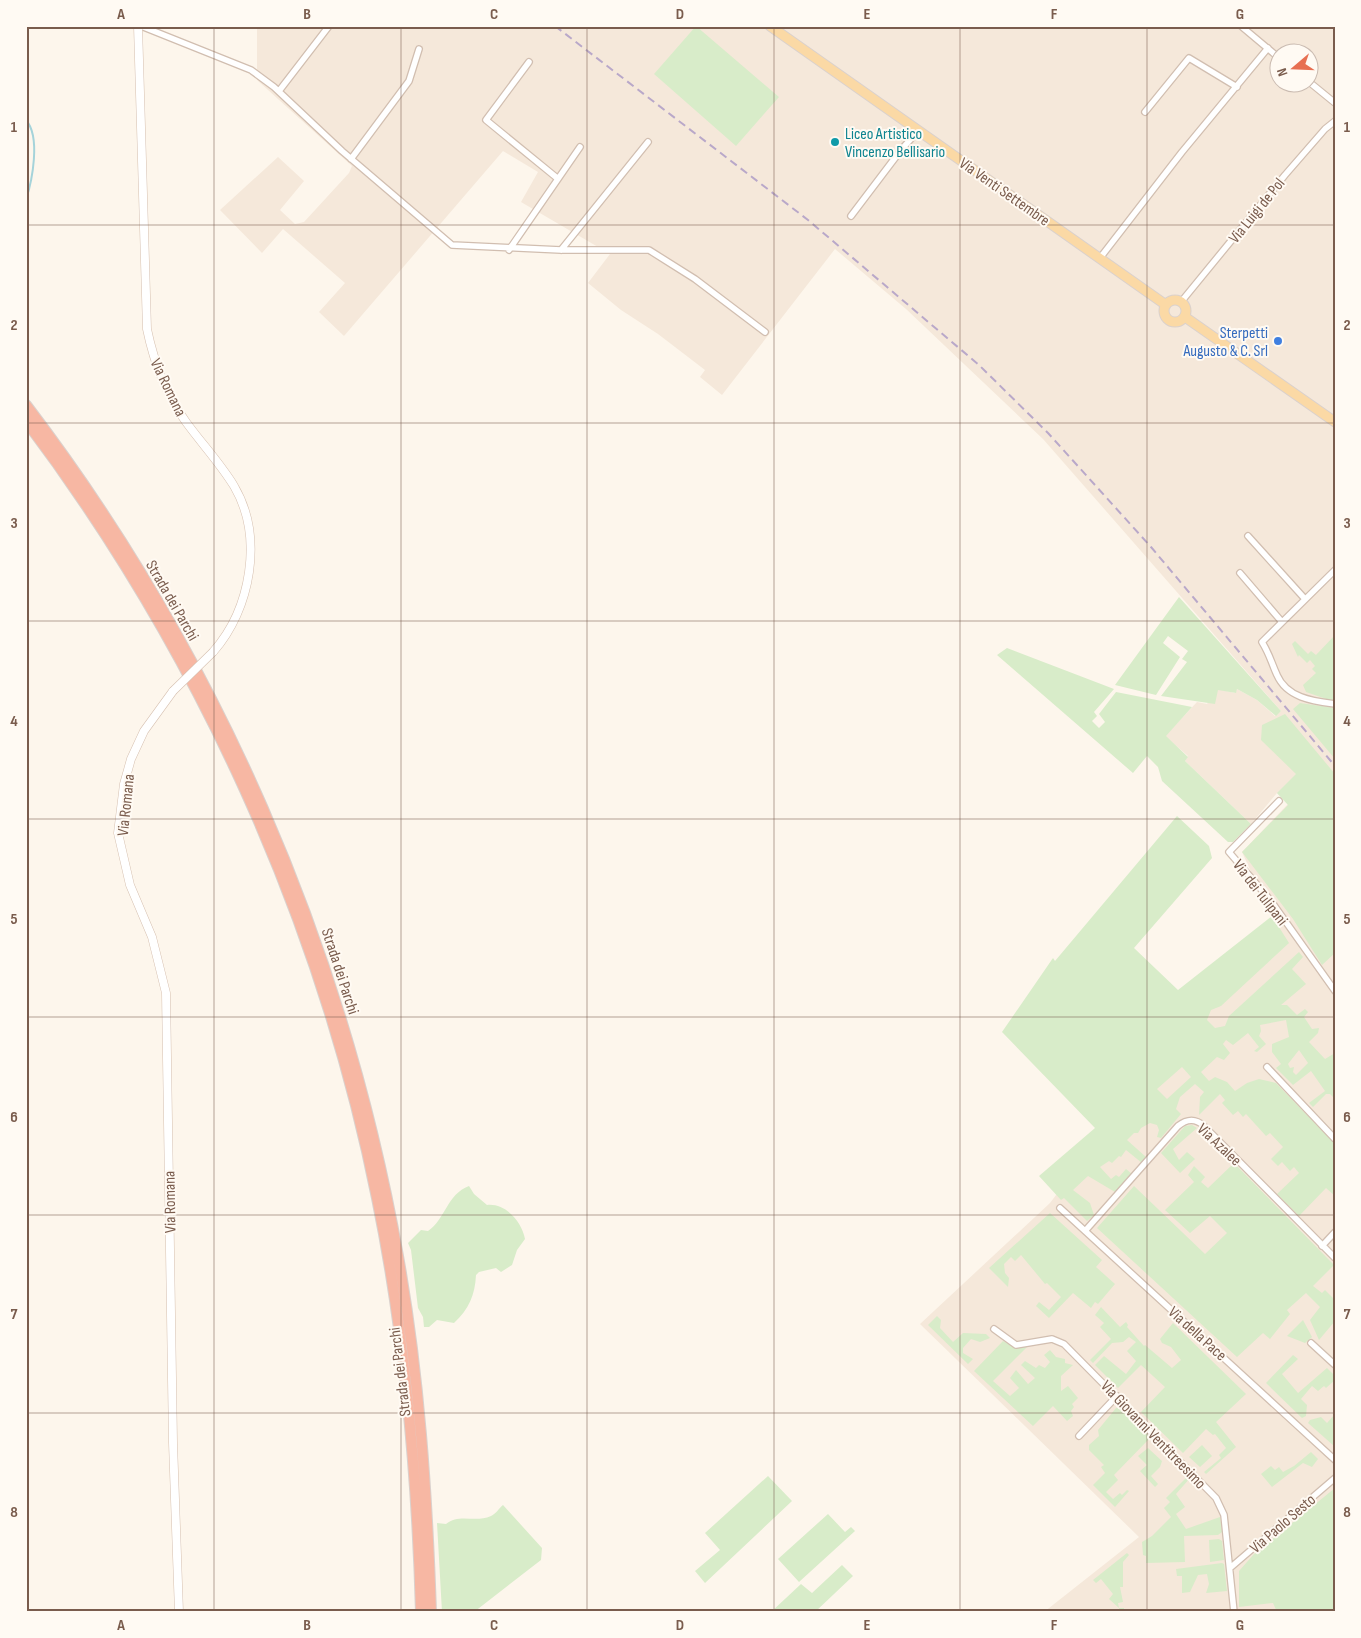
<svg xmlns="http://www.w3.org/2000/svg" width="1361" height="1638" font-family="'Sofia Sans Condensed',sans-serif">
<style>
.residential{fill:#f5e8da;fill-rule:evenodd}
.green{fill:#d8ecc9;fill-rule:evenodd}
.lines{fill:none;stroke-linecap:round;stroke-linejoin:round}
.stream{stroke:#a5d3da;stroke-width:2}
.minor-casing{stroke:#d1beb0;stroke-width:8}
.secondary-casing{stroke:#d6c0b0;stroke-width:9}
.primary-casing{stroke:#dad1cd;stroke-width:11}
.motorway-casing{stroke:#dad1cd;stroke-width:12}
.minor{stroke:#fff;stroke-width:5.5}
.secondary{stroke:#fff;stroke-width:8}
.primary{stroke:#fbd9a5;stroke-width:9}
.motorway{stroke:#f7b7a3;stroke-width:10}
.rail{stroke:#b9a8c9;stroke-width:2;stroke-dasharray:8 5;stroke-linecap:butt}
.secondary-bridge-casing{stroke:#d6c0b0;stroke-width:9;stroke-linecap:butt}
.secondary-bridge{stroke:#fff;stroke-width:8}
.grid{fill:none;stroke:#7a5c4d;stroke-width:1;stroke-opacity:0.55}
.culture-dot{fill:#0f9aa8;stroke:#fffaf3;stroke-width:2}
.shop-dot{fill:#3f7fe0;stroke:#fffaf3;stroke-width:2}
.labels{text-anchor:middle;stroke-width:4;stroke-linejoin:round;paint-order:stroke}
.culture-label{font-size:16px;fill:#0d838f;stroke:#fffaf3;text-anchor:start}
.street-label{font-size:16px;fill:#7a5c4d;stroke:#fffaf3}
.shop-label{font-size:16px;fill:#366cbe;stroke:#fffaf3;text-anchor:end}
.neatline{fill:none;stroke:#7a5c4d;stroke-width:2}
.grid-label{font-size:16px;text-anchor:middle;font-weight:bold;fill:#7a5c4d}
</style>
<rect width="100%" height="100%" fill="#fdf6ec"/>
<path class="residential" d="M 257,26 L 1335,26 L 1335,1612 L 1044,1612 L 1139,1537 L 920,1324 L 1050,1203 L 1196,1010 L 1281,937 L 1242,852 L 1288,804 L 1277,793 L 1251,824 L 1185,761 L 1188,756 L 1165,736 L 1197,702 L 1207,704 L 1218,689 L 1235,693 L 1237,689 L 1257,700 L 1275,716 L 1281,711 L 1043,439 L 906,309 L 835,249 L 722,395 L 700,377 L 705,370 L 658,334 L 621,310 L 588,283 L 610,254 L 521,202 L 538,172 L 503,151 L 344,336 L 319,312 L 345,283 L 283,229 L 262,253 L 220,210 L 278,157 L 304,181 L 280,210 L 295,224 L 304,222 L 349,173 L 352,166 L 257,80 ZM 1278,52 L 1308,52 L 1308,82 L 1278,82 Z"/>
<path class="green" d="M 696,26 L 779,97 L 736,146 L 654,74 Z
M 1179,597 L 1281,711 L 1276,716 L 1257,700 L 1237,689 L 1236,693 L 1218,690 L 1215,704 L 1161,696 L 1187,662 L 1182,659 L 1188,651 L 1168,636 L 1163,643 L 1180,657 L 1156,695 L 1115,685 Z
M 1335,635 L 1335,702 L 1306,692 L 1303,685 L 1316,673 L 1312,669 L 1315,666 L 1310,660 L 1307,663 L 1299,655 L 1298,657 L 1292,644 L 1295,641 L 1308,654 L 1311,651 L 1316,655 Z
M 1007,648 L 1114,689 L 1094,712 L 1097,716 L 1092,721 L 1099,728 L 1105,722 L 1099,714 L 1116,692 L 1192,707 L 1166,736 L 1188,757 L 1185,761 L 1251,824 L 1233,842 L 1228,842 L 1162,781 L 1158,767 L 1147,756 L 1133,773 L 997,655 Z
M 1300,703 L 1335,708 L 1335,759 L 1293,709 Z
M 1285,714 L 1335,774 L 1335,953 L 1322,965 L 1293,919 L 1242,852 L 1288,805 L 1277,793 L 1296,774 L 1261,740 L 1262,725 Z
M 1177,816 L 1209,846 L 1212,858 L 1134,948 L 1178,990 L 1272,916 L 1289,943 L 1221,1006 L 1211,1010 L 1207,1020 L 1215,1028 L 1225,1026 L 1229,1016 L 1299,952 L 1303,957 L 1292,969 L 1306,984 L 1281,1005 L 1287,1005 L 1297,1015 L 1305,1009 L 1308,1012 L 1304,1017 L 1312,1029 L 1319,1028 L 1318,1033 L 1309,1042 L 1325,1059 L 1335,1053 L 1335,1099 L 1330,1094 L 1326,1094 L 1313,1107 L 1309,1103 L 1325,1091 L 1311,1071 L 1293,1085 L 1276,1068 L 1281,1064 L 1272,1052 L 1272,1044 L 1289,1037 L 1286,1020 L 1260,1025 L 1261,1031 L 1259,1036 L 1266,1044 L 1257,1052 L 1254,1051 L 1259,1047 L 1248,1033 L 1233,1045 L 1226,1040 L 1223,1044 L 1230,1053 L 1224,1060 L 1217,1057 L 1201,1072 L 1209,1081 L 1215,1077 L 1227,1082 L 1235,1091 L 1247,1083 L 1259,1079 L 1276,1083 L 1335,1144 L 1335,1196 L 1326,1188 L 1299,1216 L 1277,1194 L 1299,1173 L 1294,1167 L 1290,1171 L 1282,1162 L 1278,1166 L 1271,1159 L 1283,1147 L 1270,1133 L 1266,1136 L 1246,1114 L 1243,1117 L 1238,1111 L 1233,1115 L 1222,1103 L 1225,1100 L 1220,1094 L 1199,1115 L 1200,1097 L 1204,1092 L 1195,1084 L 1180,1097 L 1176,1109 L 1181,1114 L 1161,1138 L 1157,1137 L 1159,1130 L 1157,1125 L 1150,1123 L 1141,1128 L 1138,1133 L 1134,1133 L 1127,1140 L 1146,1157 L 1142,1163 L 1126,1150 L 1121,1157 L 1119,1156 L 1112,1163 L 1109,1161 L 1100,1167 L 1111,1179 L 1116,1175 L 1119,1177 L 1126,1169 L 1132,1174 L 1115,1192 L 1088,1176 L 1073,1190 L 1090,1203 L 1094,1215 L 1087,1221 L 1064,1198 L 1061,1200 L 1039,1176 L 1095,1128 L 1002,1032 L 1053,958 L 1055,961 ZM 1299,1050 L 1308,1063 L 1296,1075 L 1293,1072 L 1294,1067 L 1290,1068 L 1288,1064 ZM 1182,1067 L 1191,1077 L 1167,1099 L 1157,1089 Z
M 1192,1125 L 1197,1128 L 1173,1149 L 1179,1160 L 1187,1152 L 1195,1159 L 1180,1173 L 1161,1153 L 1185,1126 Z
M 1234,1163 L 1334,1265 L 1313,1286 L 1322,1293 L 1325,1290 L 1335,1300 L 1335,1321 L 1319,1340 L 1310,1320 L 1320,1307 L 1306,1293 L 1287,1310 L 1290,1314 L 1270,1339 L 1263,1333 L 1237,1357 L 1097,1228 L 1134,1186 L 1205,1254 L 1227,1233 L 1210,1216 L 1190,1233 L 1165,1210 L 1194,1182 L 1188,1175 L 1194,1166 L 1205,1177 L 1201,1182 L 1208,1188 Z
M 469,1186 L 474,1194 L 487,1205 C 506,1203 522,1222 525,1239 L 517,1250 L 512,1265 L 501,1272 L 496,1268 L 479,1272 L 476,1275 C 475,1295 469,1309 454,1323 L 437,1320 L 429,1327 L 424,1327 L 423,1317 L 418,1308 L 411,1250 L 408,1243 L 421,1230 L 428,1231 C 445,1220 447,1194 469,1186 Z
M 1050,1213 L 1102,1260 L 1096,1267 L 1115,1284 L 1098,1304 L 1095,1302 L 1091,1308 L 1073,1293 L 1049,1318 L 1036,1306 L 1039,1302 L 1049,1310 L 1061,1297 L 1047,1283 L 1045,1284 L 1021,1255 L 1015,1261 L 1011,1257 L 1004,1264 L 1005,1273 L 1009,1278 L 1008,1287 L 989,1268 Z
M 1101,1307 L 1120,1327 L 1126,1322 L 1128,1325 L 1127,1327 L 1144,1346 L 1145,1345 L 1172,1368 L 1181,1360 L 1171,1347 L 1162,1343 L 1160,1339 L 1173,1323 L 1246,1394 L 1216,1422 L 1236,1447 L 1206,1474 L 1204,1472 L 1221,1458 L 1219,1455 L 1226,1448 L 1215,1434 L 1213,1435 L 1206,1429 L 1183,1453 L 1141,1412 L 1165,1387 L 1141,1365 L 1118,1388 L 1095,1365 L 1104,1356 L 1126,1374 L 1136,1361 L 1127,1351 L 1136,1342 L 1129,1337 L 1123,1342 L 1112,1343 L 1093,1363 L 1090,1360 L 1111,1339 L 1100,1327 L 1104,1323 L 1095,1315 Z
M 937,1316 L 941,1320 L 940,1328 L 953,1342 L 963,1333 L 986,1334 L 990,1338 L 980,1342 L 971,1339 L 963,1348 L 963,1353 L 973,1359 L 968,1364 L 928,1325 Z
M 1303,1320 L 1312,1337 L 1305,1343 L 1287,1336 Z
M 1003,1341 L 1016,1348 L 1027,1347 L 993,1381 L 1010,1396 L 1019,1388 L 1010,1378 L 1016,1370 L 1028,1384 L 1035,1378 L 1021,1365 L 1025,1361 L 1036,1368 L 1039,1365 L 1045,1368 L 1050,1362 L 1044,1355 L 1050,1350 L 1056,1357 L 1065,1359 L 1065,1363 L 1073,1365 L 1061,1376 L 1061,1391 L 1068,1386 L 1078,1398 L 1072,1404 L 1074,1407 L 1071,1411 L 1073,1416 L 1067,1421 L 1053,1406 L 1033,1426 L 974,1371 Z
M 1293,1355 L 1298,1359 L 1282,1374 L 1298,1393 L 1327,1368 L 1335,1376 L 1335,1380 L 1326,1388 L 1324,1386 L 1318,1391 L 1312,1386 L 1301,1399 L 1307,1405 L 1306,1416 L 1302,1418 L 1266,1383 Z
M 1123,1407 L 1151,1437 L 1114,1475 L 1118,1480 L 1106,1492 L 1113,1499 L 1120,1493 L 1122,1495 L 1127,1490 L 1129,1491 L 1115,1507 L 1093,1485 L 1105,1473 L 1101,1467 L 1104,1465 L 1089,1450 L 1089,1445 L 1099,1436 L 1098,1430 L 1116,1408 Z
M 1335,1414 L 1335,1446 L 1334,1446 L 1308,1423 L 1310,1420 L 1321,1417 L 1327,1423 Z
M 1202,1445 L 1212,1456 L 1200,1467 L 1189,1457 Z
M 1148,1448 L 1162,1461 L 1160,1467 L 1151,1476 L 1158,1484 L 1155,1487 L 1140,1471 L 1147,1465 L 1138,1456 Z
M 1311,1452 L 1318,1459 L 1312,1467 L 1303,1463 L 1272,1487 L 1261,1474 L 1271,1466 L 1275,1470 L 1279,1467 L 1283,1472 L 1294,1466 Z
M 768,1476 L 792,1501 L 705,1583 L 695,1571 L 720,1550 L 705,1533 Z
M 1188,1476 L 1191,1477 L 1176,1494 L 1185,1507 L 1176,1514 L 1186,1529 L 1220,1517 L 1222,1532 L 1218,1535 L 1184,1536 L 1185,1562 L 1146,1563 L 1146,1556 L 1143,1555 L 1142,1542 L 1152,1536 L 1171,1517 L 1164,1508 L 1170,1502 L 1166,1498 Z
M 1335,1488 L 1335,1612 L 1277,1612 L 1273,1603 L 1239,1607 L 1239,1571 L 1254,1554 Z
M 503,1505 L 542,1548 L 541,1560 L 474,1612 L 442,1612 L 437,1523 L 446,1524 C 459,1513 475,1523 491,1516 C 496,1514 499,1508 503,1505 Z
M 828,1514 L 845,1532 L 851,1527 L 855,1531 L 799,1582 L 778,1559 Z
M 1219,1539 L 1222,1541 L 1224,1560 L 1210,1562 L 1209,1540 Z
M 1127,1553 L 1129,1555 L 1123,1562 L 1123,1587 L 1120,1587 L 1123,1602 L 1118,1603 L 1119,1608 L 1124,1608 L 1124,1612 L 1119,1612 L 1119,1608 L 1109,1599 L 1113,1594 L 1101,1579 L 1096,1583 L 1093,1580 Z
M 1222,1563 L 1224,1564 L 1227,1591 L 1206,1593 L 1209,1584 L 1207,1574 L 1198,1575 L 1190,1592 L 1182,1593 L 1182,1576 L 1177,1576 L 1176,1569 Z
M 842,1565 L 853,1576 L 815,1612 L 771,1612 L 801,1584 L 812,1593 Z"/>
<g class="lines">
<path class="stream" d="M 26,120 C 41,137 32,181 26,200"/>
<g class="minor-casing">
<path id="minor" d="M 141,26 L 251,70 L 274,87 L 342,151 L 452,245 L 561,250 L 649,250 L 695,279 L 765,332
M 1241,26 L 1278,57
M 529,62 L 486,120 L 557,178
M 1308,81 L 1335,103
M 279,91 L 329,26
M 1145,112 L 1189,58 L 1237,87
M 351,159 L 409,81 L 419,49
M 851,216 L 901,150 L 918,131
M 509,250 L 580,147
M 561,250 L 648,142
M 1100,258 L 1182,152 L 1268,48
M 1181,302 L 1285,175 L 1325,129 L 1335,121
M 1248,536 L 1305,599
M 1335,570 L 1262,642 C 1270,655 1271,662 1277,675 C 1287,698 1313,701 1335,704
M 1240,573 L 1282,622
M 1279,801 L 1229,852 L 1271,901 L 1335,991
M 1267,1067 L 1335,1139
M 1060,1208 L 1335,1460
M 1085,1231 L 1178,1126 C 1187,1119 1195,1118 1204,1126 L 1335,1258
M 1322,1246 L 1335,1232
M 994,1329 L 1016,1345 L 1052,1339 L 1064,1344 L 1216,1498 L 1224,1515 L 1234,1612
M 1311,1343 L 1335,1365
M 1079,1436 L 1117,1396
M 1230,1568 L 1335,1478"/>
</g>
<g class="secondary-casing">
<path id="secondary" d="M 138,26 L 147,329 C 154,363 166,394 186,422 C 202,444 220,463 234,486 C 264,537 251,609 213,652
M 173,691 L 144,731 L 131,759 L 124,784 L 118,833 L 130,885 L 152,937 L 166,993 L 173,1443 L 179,1612"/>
</g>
<g class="primary-casing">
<path id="primary" d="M 770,26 L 1166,305
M1164 311a11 11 0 1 1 22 0a11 11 0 1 1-22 0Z
M 1185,317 L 1335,422"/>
</g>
<g class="motorway-casing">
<path id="motorway" d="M 26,405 C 216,654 343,947 398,1256 C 419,1373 427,1493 431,1612
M 26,421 C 198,649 321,918 377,1198 C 405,1334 417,1473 421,1612"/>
</g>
<use href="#minor" class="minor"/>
<use href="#secondary" class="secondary"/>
<use href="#primary" class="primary"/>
<use href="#motorway" class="motorway"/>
<path class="rail" d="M 555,26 L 808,220 L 979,365 L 1048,433 L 1151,547 L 1335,766"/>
<g class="secondary-bridge-casing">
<path id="secondary-bridge" d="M 173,691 L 213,652"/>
</g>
<use href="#secondary-bridge" class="secondary-bridge"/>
</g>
<path class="grid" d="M 214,26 L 214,1612M 401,26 L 401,1612M 587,26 L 587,1612M 774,26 L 774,1612M 960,26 L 960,1612M 1147,26 L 1147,1612M 26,225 L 1335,225M 26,423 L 1335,423M 26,621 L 1335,621M 26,819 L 1335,819M 26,1017 L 1335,1017M 26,1215 L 1335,1215M 26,1413 L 1335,1413"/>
<circle class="culture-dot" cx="835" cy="142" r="5"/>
<circle class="shop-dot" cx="1278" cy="341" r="5"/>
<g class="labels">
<g class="culture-label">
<text x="845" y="139">Liceo Artistico<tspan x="845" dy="18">Vincenzo Bellisario</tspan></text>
</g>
<g class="street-label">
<text transform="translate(1005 191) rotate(35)" y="6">Via Venti Settembre</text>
<text transform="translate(1256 210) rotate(-51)" y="6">Via Luigi de Pol</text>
<text transform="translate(169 387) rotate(64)" y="6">Via Romana</text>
<text transform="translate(173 600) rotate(60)" y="6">Strada dei Parchi</text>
<text transform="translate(125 805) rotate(-84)" y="6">Via Romana</text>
<text transform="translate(1261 892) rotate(52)" y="6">Via dei Tulipani</text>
<text transform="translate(341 971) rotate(72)" y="6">Strada dei Parchi</text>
<text transform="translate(1220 1144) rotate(43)" y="6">Via Azalee</text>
<text transform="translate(169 1202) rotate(-91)" y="6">Via Romana</text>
<text transform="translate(1198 1333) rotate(42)" y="6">Via della Pace</text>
<text transform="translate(399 1372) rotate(-97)" y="6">Strada dei Parchi</text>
<text transform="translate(1154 1434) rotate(46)" y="6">Via Giovanni Ventitreesimo</text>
<text transform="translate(1282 1523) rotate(-41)" y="6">Via Paolo Sesto</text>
</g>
<g class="shop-label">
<text x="1268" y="338">Sterpetti<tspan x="1268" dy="18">Augusto &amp; C. Srl</tspan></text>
</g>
</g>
<rect width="1361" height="1638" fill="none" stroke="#fffaf3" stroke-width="55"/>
<g transform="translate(1294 68) rotate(251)"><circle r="24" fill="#fffaf3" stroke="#cabbb1"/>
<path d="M0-4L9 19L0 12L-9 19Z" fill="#e76f51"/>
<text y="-8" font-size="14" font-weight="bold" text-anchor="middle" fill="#7a5c4d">N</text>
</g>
<rect x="28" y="28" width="1306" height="1582" class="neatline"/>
<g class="grid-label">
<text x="121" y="19">A</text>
<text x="307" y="19">B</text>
<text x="494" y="19">C</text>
<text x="680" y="19">D</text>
<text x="867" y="19">E</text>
<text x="1054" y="19">F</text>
<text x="1240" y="19">G</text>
<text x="14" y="132">1</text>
<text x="1347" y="132">1</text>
<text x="14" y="330">2</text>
<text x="1347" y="330">2</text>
<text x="14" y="528">3</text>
<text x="1347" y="528">3</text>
<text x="14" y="726">4</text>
<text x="1347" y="726">4</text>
<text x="14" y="924">5</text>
<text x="1347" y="924">5</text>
<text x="14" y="1122">6</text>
<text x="1347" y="1122">6</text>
<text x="14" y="1319">7</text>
<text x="1347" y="1319">7</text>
<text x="14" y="1517">8</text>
<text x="1347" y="1517">8</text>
<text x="121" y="1630">A</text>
<text x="307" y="1630">B</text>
<text x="494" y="1630">C</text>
<text x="680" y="1630">D</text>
<text x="867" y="1630">E</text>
<text x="1054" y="1630">F</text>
<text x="1240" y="1630">G</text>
</g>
</svg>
